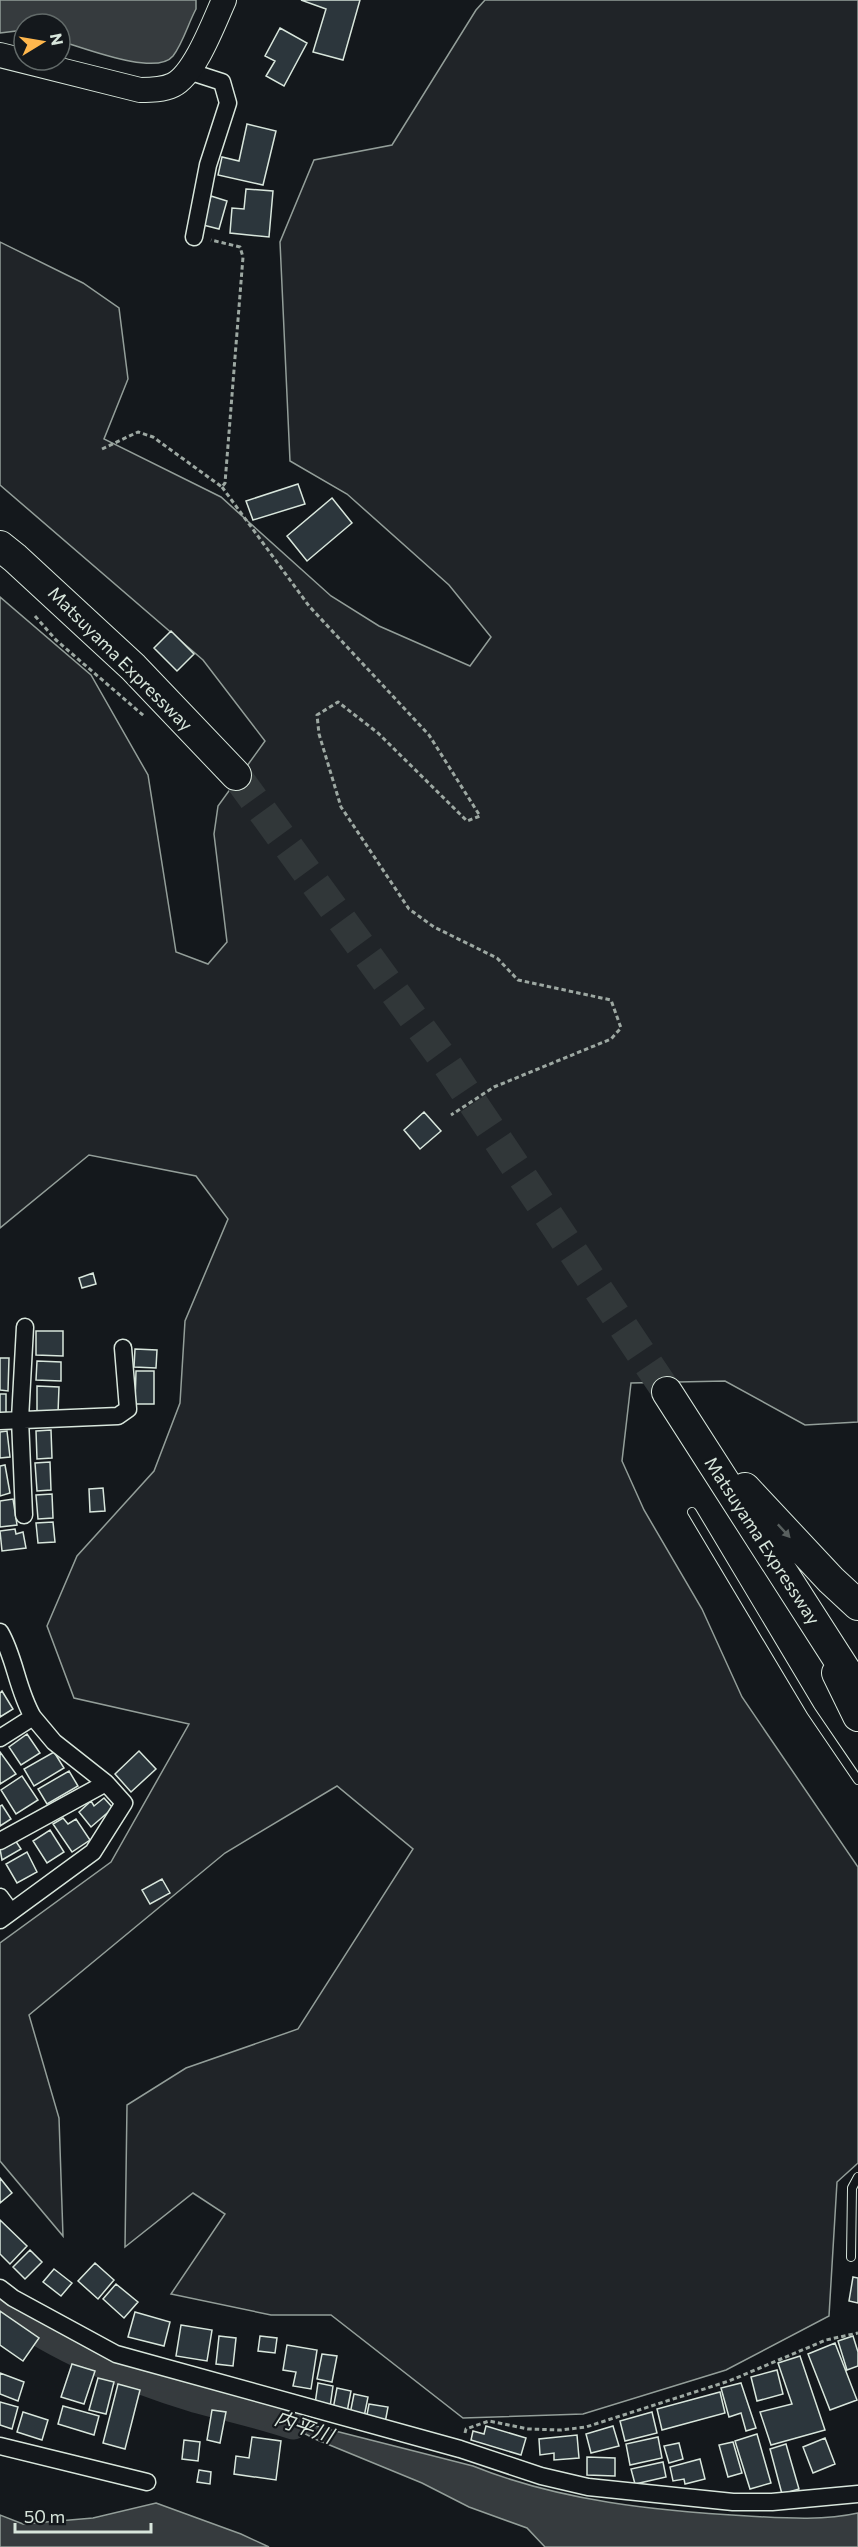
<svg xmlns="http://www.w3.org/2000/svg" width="858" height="2547" font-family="Commissioner,'Noto Sans JP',sans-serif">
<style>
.green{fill:#202428;stroke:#939e99;stroke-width:1.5}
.water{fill:#363b3e;stroke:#939e99;stroke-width:1.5}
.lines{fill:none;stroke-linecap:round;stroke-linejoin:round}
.river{stroke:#363b3e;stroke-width:33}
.building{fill:#2c363c;stroke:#d8e6dc;stroke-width:1.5}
.motorway-tunnel{stroke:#313739;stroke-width:30;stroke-dasharray:30 15;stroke-linecap:butt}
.service-casing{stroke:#d8e6dc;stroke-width:10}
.minor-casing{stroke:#d8e6dc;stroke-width:19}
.secondary-casing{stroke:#d8e6dc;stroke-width:26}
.motorway-casing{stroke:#d8e6dc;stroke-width:32}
.path{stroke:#9da8a2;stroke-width:3;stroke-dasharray:4.5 3;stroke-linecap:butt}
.service{stroke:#14181c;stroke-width:8}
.minor{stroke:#14181c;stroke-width:16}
.secondary{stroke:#14181c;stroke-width:24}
.motorway{stroke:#14181c;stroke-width:30}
.oneway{fill:#59605f}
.labels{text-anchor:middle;stroke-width:4.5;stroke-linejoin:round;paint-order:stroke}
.street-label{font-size:18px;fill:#d8e6dc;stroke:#14181c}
.water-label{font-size:20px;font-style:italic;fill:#d8e6dc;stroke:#14181c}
</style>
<rect width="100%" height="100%" fill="#14181c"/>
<path class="green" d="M 485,0 L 858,0 L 858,1422 L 805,1425 L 725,1381 L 631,1383 L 622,1461 L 644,1510 L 702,1609 L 742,1697 L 858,1867 L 858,2163 L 837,2182 L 829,2316 L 726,2370 L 583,2414 L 463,2418 L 331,2315 L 271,2315 L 171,2294 L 225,2214 L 193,2193 L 125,2247 L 127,2105 L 186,2068 L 298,2029 L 413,1849 L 337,1786 L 225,1853 L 29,2015 L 59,2118 L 63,2236 L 0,2161 L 0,1943 L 111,1862 L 189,1724 L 74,1698 L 47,1626 L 77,1556 L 154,1471 L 180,1403 L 185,1321 L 228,1219 L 196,1176 L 89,1155 L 0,1228 L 0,597 L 91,675 L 148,775 L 176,952 L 208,964 L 227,942 L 214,834 L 218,806 L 265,741 L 203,660 L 0,485 L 0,242 L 83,283 L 119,308 L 128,379 L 104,439 L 221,497 L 331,596 L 379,626 L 470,666 L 491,637 L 449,585 L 347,494 L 290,461 L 280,242 L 314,160 L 392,145 L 476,10 Z"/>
<path class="water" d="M 0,0 L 196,0 L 196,9 C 188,24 183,43 173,56 C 156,77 82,47 60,41 L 60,24 L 24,24 L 24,30 L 0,33 Z
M 223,2391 L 292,2420 L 473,2466 C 560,2501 656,2511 748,2516 C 784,2518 823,2521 858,2513 L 858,2547 L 545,2547 L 527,2528 L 469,2507 L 422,2483 L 315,2439 L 281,2421 L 220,2399 Z
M 156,2503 L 241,2534 L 269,2547 L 0,2547 L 0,2515 L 23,2524 L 93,2518 Z"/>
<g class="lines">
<path class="river" d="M 0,2303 C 52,2344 132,2377 195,2396 C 228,2405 261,2412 293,2423"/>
</g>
<path class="building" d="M 301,0 L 360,0 L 343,60 L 313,52 L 326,9 Z
M 280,28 L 307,43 L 284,86 L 266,76 L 275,61 L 265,56 Z
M 247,124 L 276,131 L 263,185 L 218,175 L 222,157 L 239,161 Z
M 246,189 L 273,191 L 269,237 L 230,233 L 232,208 L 244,209 Z
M 211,196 L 227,201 L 219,229 L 203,225 Z
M 298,484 L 305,504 L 253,520 L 246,501 Z
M 332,498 L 352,523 L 307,561 L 287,536 Z
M 171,631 L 194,654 L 177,671 L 154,648 Z
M 424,1112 L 441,1131 L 420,1149 L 404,1130 Z
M 93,1273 L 96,1284 L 82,1288 L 79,1278 Z
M 36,1331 L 63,1331 L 63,1356 L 36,1355 Z
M 135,1349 L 157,1350 L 156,1368 L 134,1367 Z
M 0,1358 L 9,1358 L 8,1391 L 0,1390 Z
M 37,1361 L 61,1362 L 61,1381 L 36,1380 Z
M 136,1371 L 154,1371 L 154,1404 L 135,1404 Z
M 37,1386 L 59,1387 L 58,1413 L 37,1412 Z
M 0,1394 L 6,1394 L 6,1414 L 0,1414 Z
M 51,1430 L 52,1458 L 37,1459 L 36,1431 Z
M 7,1431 L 10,1457 L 0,1458 L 0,1432 Z
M 50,1462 L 51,1490 L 37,1491 L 35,1463 Z
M 5,1465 L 10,1493 L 0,1496 L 0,1466 Z
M 103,1488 L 105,1511 L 90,1512 L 89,1489 Z
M 52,1494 L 53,1518 L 38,1519 L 36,1495 Z
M 13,1499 L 17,1525 L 0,1527 L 0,1501 Z
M 53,1522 L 55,1542 L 38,1543 L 36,1523 Z
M 15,1529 L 16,1534 L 23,1532 L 26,1548 L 2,1551 L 0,1531 Z
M 2,1691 L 13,1709 L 0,1717 L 0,1693 Z
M 27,1734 L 40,1753 L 21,1765 L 9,1747 Z
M 139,1751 L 156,1769 L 131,1792 L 115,1774 Z
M 0,1752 L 16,1774 L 0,1784 Z
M 54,1752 L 64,1768 L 34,1786 L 24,1769 Z
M 69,1771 L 78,1786 L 47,1804 L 38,1789 Z
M 22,1776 L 38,1800 L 16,1814 L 1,1790 Z
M 104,1798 L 113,1808 L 91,1827 L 79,1812 L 91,1801 L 94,1806 Z
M 2,1805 L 11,1819 L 0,1826 L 0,1806 Z
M 63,1818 L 68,1824 L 76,1819 L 90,1840 L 72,1852 L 53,1824 Z
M 50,1830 L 64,1852 L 47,1863 L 33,1841 Z
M 15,1840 L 21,1849 L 2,1860 L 0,1849 Z
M 27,1852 L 37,1872 L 17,1883 L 6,1864 Z
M 162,1879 L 170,1893 L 150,1904 L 142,1890 Z
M 0,2178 L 12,2193 L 0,2203 Z
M 0,2220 L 27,2246 L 10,2264 L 0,2254 Z
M 30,2250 L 42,2262 L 25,2279 L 13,2267 Z
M 95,2263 L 114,2280 L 98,2299 L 78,2281 Z
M 54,2269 L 72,2283 L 61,2296 L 43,2282 Z
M 853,2277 L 858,2278 L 858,2303 L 849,2301 Z
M 116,2284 L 138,2302 L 124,2318 L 103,2299 Z
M 0,2311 L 39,2338 L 23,2361 L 0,2345 Z
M 135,2312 L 170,2322 L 164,2346 L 128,2337 Z
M 181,2325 L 212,2330 L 207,2361 L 176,2356 Z
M 219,2336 L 236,2338 L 233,2366 L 216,2364 Z
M 260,2336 L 277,2338 L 275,2353 L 258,2351 Z
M 853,2336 L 858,2352 L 858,2366 L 847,2370 L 838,2341 Z
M 835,2343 L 857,2400 L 830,2410 L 808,2354 Z
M 287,2345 L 317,2350 L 311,2389 L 293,2386 L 296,2372 L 283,2370 Z
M 322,2354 L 337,2356 L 332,2382 L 317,2379 Z
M 800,2356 L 825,2430 L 771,2445 L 760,2412 L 792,2404 L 778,2363 Z
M 72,2364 L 95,2371 L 84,2404 L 61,2397 Z
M 777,2370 L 783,2394 L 757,2401 L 751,2377 Z
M 0,2373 L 24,2382 L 18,2401 L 0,2394 Z
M 98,2378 L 114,2382 L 106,2414 L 89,2410 Z
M 318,2383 L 333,2386 L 330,2407 L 315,2404 Z
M 741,2383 L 756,2428 L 746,2431 L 741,2413 L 729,2417 L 721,2388 Z
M 118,2384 L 140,2390 L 125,2449 L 103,2443 Z
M 337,2388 L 351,2391 L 347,2412 L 333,2409 Z
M 720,2392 L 725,2413 L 662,2430 L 657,2409 Z
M 354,2394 L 368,2397 L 364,2417 L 350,2414 Z
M 0,2402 L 18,2407 L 12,2429 L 0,2425 Z
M 369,2404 L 388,2407 L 385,2423 L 366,2420 Z
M 63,2406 L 99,2416 L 94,2435 L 58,2424 Z
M 212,2410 L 226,2412 L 220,2443 L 207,2440 Z
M 23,2412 L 48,2420 L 42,2440 L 17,2432 Z
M 652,2412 L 657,2433 L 625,2441 L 620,2421 Z
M 486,2426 L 526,2438 L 521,2455 L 471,2440 L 473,2431 L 484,2434 Z
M 613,2426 L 619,2446 L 591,2453 L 586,2434 Z
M 757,2434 L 771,2483 L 750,2489 L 735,2441 Z
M 577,2435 L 579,2458 L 554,2460 L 554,2453 L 540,2455 L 539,2439 Z
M 252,2437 L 281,2441 L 276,2480 L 234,2474 L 236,2456 L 249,2458 Z
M 658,2437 L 662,2458 L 630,2465 L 626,2444 Z
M 825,2438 L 835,2464 L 813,2473 L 803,2447 Z
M 184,2440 L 200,2442 L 198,2461 L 182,2459 Z
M 733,2442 L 742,2473 L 728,2477 L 719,2445 Z
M 679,2443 L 683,2459 L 669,2463 L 664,2446 Z
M 786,2444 L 799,2489 L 782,2494 L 770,2449 Z
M 587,2457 L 615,2458 L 615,2476 L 587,2475 Z
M 700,2459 L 705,2479 L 685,2484 L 684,2479 L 673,2481 L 670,2467 Z
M 663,2462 L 666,2477 L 635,2484 L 631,2469 Z
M 199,2470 L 211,2472 L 210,2484 L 197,2482 Z"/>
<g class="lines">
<path class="motorway-tunnel" d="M 236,775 L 444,1060 L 667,1392"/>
<g class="service-casing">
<path id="service" d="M 692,1512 L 811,1711 L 858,1780
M 851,2257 L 852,2188 L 858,2177"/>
</g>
<g class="minor-casing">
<path id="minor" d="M 188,71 L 222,82 L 228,103 L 208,165 L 194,237
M 0,1421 L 118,1416 L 128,1409 L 123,1348
M 24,1515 L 20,1419 L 25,1327
M 0,1632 C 15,1657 17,1690 33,1717
M 0,1738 L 33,1717 L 54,1742 L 106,1783
M 0,1841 L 106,1783 L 124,1803 L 93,1852 L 0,1920
M 0,1897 L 11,1912
M 0,2288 L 13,2298 L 116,2354 L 460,2449 L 541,2476 L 588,2487 L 733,2502 L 772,2502 L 858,2494
M 0,2446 L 147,2482"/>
</g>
<g class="secondary-casing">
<path id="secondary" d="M 0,55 L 140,90 C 151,90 163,90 173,85 C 195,74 214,22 224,0"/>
</g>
<g class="motorway-casing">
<path id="motorway" d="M 0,546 L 15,558 L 133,667 L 236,775
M 667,1392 L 858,1690
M 745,1488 L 831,1580 L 858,1605
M 837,1673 L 858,1716"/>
</g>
<path class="path" d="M 102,449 L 138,432 L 153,437 L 222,487 L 225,483 L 243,257 L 240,247 L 211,240
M 222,487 L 309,606 L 429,735 L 480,816 L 467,821 L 378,733 L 338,702 L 317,715 L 319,734 L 341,807 L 409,909 L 434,927 L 497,958 L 518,980 L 611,1000 L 621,1028 L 611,1039 L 494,1087 L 451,1115
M 35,616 L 56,640 L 144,716
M 465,2433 L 466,2429 L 489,2421 L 528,2429 L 561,2430 L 586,2427 L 729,2381 L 826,2340 L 858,2333"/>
<use href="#service" class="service"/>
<use href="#minor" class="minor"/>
<use href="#secondary" class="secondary"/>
<use href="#motorway" class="motorway"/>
</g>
<defs><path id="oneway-solid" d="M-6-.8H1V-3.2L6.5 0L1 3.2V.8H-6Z" transform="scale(1.5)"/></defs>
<use class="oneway" href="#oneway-solid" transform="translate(784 1531) rotate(47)"/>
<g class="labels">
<g class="street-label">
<text transform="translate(120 659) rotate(45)" y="6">Matsuyama Expressway</text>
<text transform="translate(762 1541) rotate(57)" y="6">Matsuyama Expressway</text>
</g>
<g class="water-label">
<text transform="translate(304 2427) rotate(19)" y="7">内平川</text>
</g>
</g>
<g transform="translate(42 42) rotate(79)"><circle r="28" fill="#14181c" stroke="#626a69" stroke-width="1.5"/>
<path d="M0-4.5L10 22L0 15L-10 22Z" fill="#ffb74d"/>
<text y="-9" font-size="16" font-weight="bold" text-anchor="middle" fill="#d8e6dc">N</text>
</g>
<path d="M15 2523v9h136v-9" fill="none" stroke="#d8e6dc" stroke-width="3"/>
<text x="24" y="2523" font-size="18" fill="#d8e6dc" stroke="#14181c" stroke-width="4.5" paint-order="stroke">50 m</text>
</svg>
